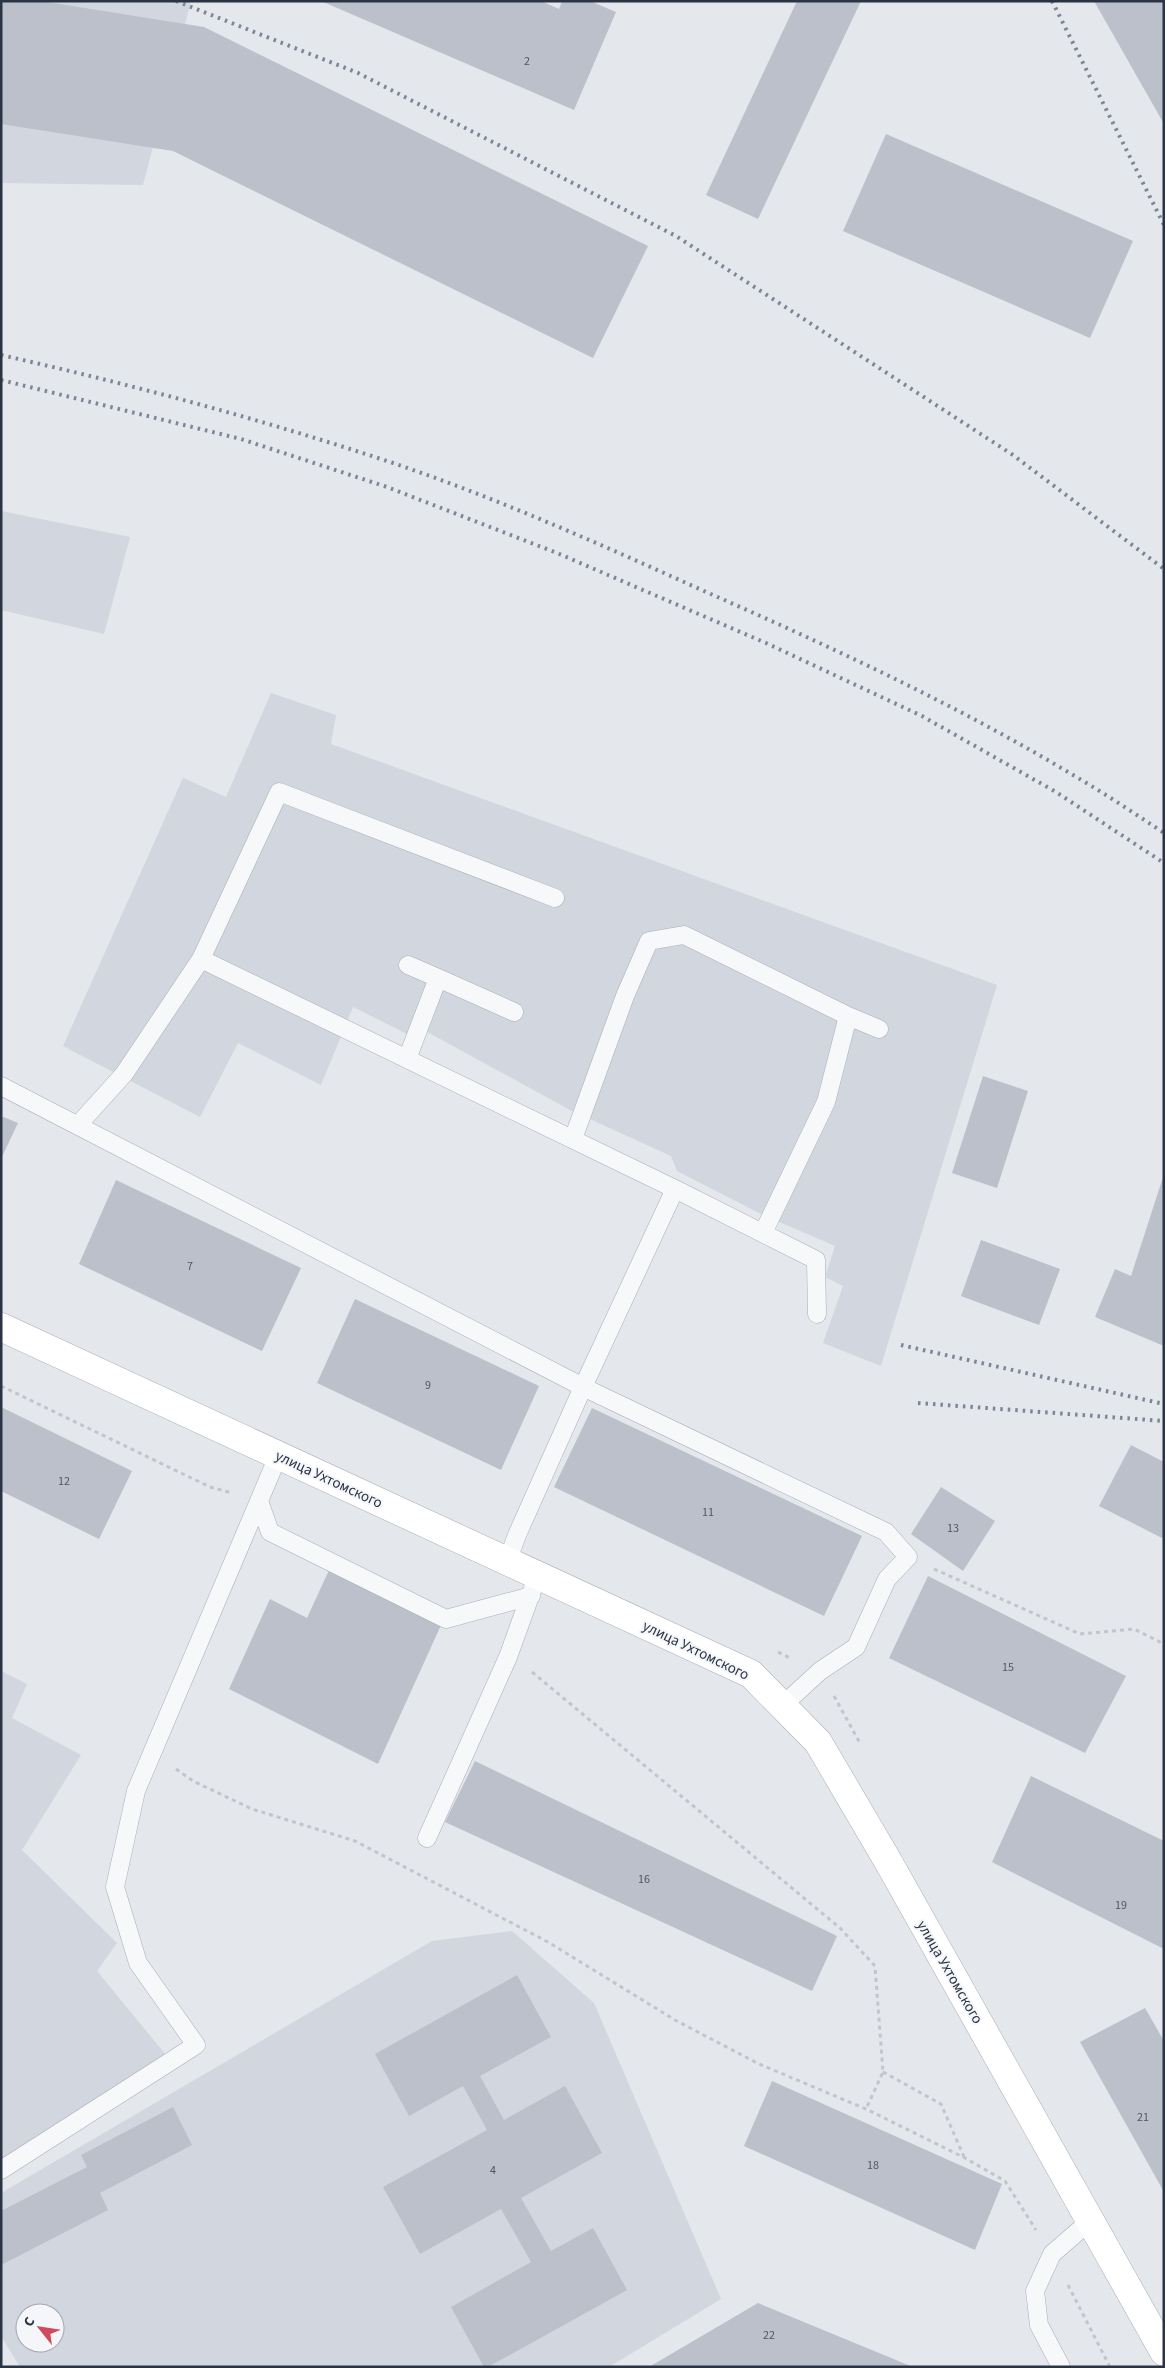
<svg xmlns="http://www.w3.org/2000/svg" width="1165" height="2368" font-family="'Source Sans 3',sans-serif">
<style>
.built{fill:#d2d6de;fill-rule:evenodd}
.building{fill:#bbc0ca}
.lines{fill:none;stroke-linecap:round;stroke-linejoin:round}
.service-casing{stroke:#a9aeb7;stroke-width:19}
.secondary-casing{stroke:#a9aeb7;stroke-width:29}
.path{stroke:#c2c5cb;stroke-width:3;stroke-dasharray:4 4;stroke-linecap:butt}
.service{stroke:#f7f8fa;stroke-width:18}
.secondary{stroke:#fff;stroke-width:28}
.rail{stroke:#7d8696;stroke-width:4;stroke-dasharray:2.5 5;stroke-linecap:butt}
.labels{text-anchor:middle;stroke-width:4;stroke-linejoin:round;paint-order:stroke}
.number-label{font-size:12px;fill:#4f5766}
.street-label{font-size:15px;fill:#2b3445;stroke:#f4f6f9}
</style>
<rect width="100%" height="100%" fill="#e4e7ec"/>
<path class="built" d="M 1,1 L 191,1 L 143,185 L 1,183 Z
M 1,511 L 130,537 L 104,634 L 1,610 Z
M 271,693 L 336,715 L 331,744 L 997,985 L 881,1366 L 823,1343 L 843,1286 L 825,1277 L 835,1246 L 763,1215 L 677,1171 L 671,1156 L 570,1110 L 411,1023 L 407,1034 L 353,1007 L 321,1085 L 238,1043 L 200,1117 L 63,1046 L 183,778 L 226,797 Z
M 1,1671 L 27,1684 L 12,1718 L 81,1755 L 22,1850 L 117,1943 L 97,1971 L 166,2055 L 1,2161 Z
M 512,1931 L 594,2003 L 721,2299 L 609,2367 L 20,2367 L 1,2336 L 1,2193 L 432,1941 ZM 25,2313 L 55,2313 L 55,2343 L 25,2343 Z"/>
<path class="building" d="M 1,1 L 41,1 L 204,27 L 648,246 L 593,358 L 173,151 L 1,124 Z
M 321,1 L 541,1 L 559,9 L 562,1 L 590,1 L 616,12 L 574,110 Z
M 797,1 L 861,1 L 758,219 L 706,195 Z
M 1094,1 L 1164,1 L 1164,124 Z
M 886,134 L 1133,241 L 1090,338 L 843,231 Z
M 983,1076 L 1028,1091 L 997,1188 L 952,1173 Z
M 1,1116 L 18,1123 L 1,1159 Z
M 1164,1174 L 1164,1346 L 1095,1317 L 1115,1269 L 1131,1276 Z
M 116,1180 L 301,1268 L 262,1351 L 79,1264 Z
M 981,1240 L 1060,1269 L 1039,1325 L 961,1296 Z
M 355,1299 L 539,1386 L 501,1470 L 317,1383 Z
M 1,1407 L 132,1471 L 99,1539 L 1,1491 Z
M 592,1408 L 862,1536 L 824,1616 L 554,1487 Z
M 1131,1445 L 1164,1462 L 1164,1539 L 1099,1506 Z
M 941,1487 L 995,1521 L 963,1571 L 911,1534 Z
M 330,1568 L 442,1623 L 378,1764 L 229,1689 L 270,1599 L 307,1618 Z
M 928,1576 L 1126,1676 L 1085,1753 L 889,1658 Z
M 475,1761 L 837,1936 L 812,1991 L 445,1822 Z
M 1031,1776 L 1164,1841 L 1164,1949 L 992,1862 Z
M 517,1975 L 551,2037 L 480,2076 L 504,2120 L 565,2086 L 602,2153 L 521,2198 L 551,2251 L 593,2228 L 627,2290 L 488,2367 L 484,2367 L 451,2307 L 531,2262 L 501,2209 L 420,2254 L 383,2187 L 487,2130 L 463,2086 L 409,2116 L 375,2054 Z
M 1145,2008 L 1164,2041 L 1164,2192 L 1080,2042 Z
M 772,2081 L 1002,2184 L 975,2250 L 744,2146 Z
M 173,2107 L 192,2145 L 100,2193 L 108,2210 L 1,2265 L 1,2211 L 87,2167 L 81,2155 Z
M 758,2303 L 913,2367 L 649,2367 Z"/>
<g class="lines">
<g class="service-casing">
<path id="service" d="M 201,959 L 675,1189 L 583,1387 L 517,1535 L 507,1562
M 408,965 L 438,978
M 407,1059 L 438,978 L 514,1012
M 1,1086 L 583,1387 L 886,1532 L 908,1557 L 887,1579 L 856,1647 L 820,1671 L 782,1706
M 78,1125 L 124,1074 L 201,959 L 279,792 L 555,898
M 573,1139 L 625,996 L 649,941 L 684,935 L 848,1016
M 675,1189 L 816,1260 L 817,1314
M 763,1233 L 826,1102 L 848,1016 L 879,1029
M 278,1456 L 259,1501 L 270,1532 L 446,1619 L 531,1596
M 427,1838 L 508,1657 L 533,1588
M 1,2170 L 196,2045 L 138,1963 L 115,1887 L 136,1791 L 259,1501
M 1061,2367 L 1039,2325 L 1035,2291 L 1052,2254 L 1091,2220"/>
</g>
<g class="secondary-casing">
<path id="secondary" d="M 1,1327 L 751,1674 L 818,1742 L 889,1863 L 1164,2352"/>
</g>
<path class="path" d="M 1,1386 L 210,1487 L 232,1493
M 934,1569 L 1080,1634 L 1134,1629 L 1164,1644
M 778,1652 L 792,1659
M 532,1672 L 840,1928 L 875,1966 L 883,2072 L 866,2109
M 834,1696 L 861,1745
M 176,1769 L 193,1781 L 252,1809 L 355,1841 L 548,1942 L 675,2020 L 759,2064 L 866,2109 L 965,2158 L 1005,2181 L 1036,2230
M 883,2072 L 941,2104 L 964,2157
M 1068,2285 L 1110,2367"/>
<use href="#service" class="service"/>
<use href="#secondary" class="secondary"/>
<path class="rail" d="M 176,1 L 358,73 L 676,236 L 1013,455 L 1164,569
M 1052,1 L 1164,225
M 1,355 C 134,385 264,420 393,463 C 499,499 602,545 704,591 C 829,646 955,704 1073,775 C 1104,793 1134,813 1164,833
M 1,380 L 241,439 L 387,487 L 557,553 L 766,643 L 922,716 L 1056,792 L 1164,863
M 901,1345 L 1164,1404
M 918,1403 L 1164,1421"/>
</g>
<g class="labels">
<g class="number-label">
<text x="527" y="65">2</text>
<text x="190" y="1270">7</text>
<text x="428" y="1389">9</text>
<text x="64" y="1485">12</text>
<text x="708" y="1516">11</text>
<text x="953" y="1532">13</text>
<text x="1008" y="1671">15</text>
<text x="644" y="1883">16</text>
<text x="1121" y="1909">19</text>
<text x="1143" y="2121">21</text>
<text x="873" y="2169">18</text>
<text x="493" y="2174">4</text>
<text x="769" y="2339">22</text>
</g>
<g class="street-label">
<text transform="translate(329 1479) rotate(25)" y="5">улица Ухтомского</text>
<text transform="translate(696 1650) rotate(26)" y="5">улица Ухтомского</text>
<text transform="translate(950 1972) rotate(60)" y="5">улица Ухтомского</text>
</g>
</g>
<rect width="1165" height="2368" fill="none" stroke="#2b3445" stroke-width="5"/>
<g transform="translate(40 2328) rotate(300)"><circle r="24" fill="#f4f6f9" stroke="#a4a8b1"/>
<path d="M0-4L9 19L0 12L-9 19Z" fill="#d1495b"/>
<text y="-8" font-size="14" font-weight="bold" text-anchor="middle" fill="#2b3445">С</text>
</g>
</svg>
